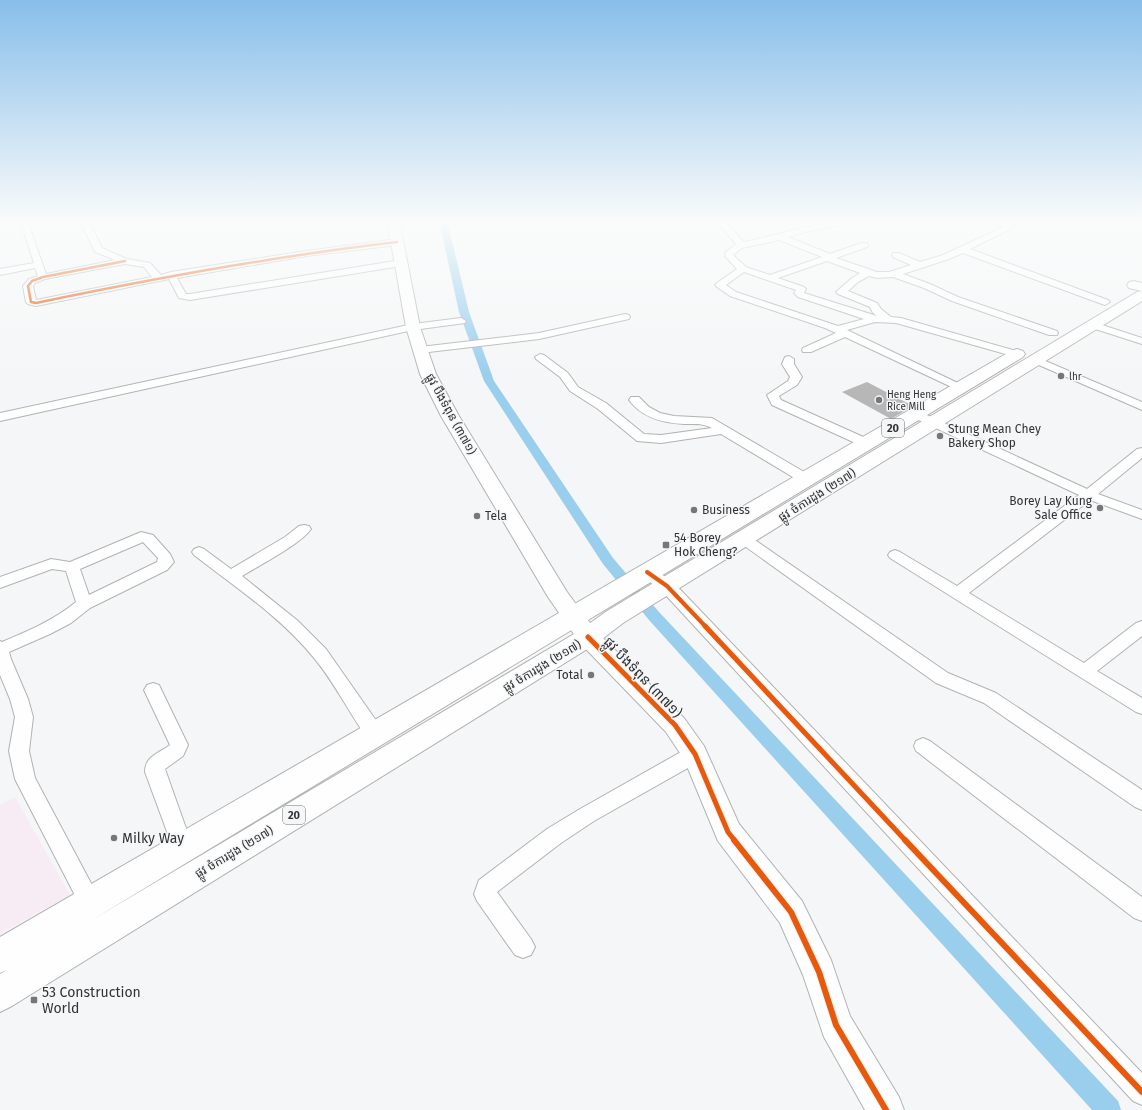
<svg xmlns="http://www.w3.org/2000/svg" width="1142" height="1110" font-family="'Fira Sans','Noto Sans Khmer',sans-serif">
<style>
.education{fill:#f8ecf4}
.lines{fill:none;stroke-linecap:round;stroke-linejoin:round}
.canal{fill:#99ceed;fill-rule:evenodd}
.building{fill:#b7b7b7}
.street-casing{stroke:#b1b2b2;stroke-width:2}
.secondary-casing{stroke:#b1b2b2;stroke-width:2}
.primary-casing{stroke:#b1b2b2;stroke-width:2}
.street{fill:#fefefe;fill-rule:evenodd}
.secondary{fill:#fefefe;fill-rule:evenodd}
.primary{fill:#fefefe;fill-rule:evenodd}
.cycleway-far3-casing{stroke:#f4f6f8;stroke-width:4}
.cycleway-far2-casing{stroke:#f4f6f8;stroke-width:6}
.cycleway-far1-casing{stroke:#f4f6f8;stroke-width:8}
.cycleway-casing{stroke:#f4f6f8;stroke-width:9}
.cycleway-far3{stroke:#e8590c;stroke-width:2.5}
.cycleway-far2{stroke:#e8590c;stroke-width:4}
.cycleway-far1{stroke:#e8590c;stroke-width:5}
.cycleway{stroke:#e8590c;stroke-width:6}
.poi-dot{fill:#767778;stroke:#f4f6f8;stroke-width:1.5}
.labels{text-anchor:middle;stroke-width:3;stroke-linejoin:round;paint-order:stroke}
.far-poi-label{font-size:10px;fill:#323334;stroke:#f4f6f8;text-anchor:start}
.shield{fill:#f4f6f8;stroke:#6c6e6f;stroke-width:1}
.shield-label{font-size:11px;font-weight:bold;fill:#323334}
.street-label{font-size:12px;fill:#323334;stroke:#f4f6f8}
.poi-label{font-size:12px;fill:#323334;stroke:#f4f6f8;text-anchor:start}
.near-street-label{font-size:14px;fill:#323334;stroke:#f4f6f8}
.near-poi-label{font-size:14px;fill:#323334;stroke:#f4f6f8;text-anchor:start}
</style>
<rect width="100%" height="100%" fill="#f5f6f7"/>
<path class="education" d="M 15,797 L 70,895 L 0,934 L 0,805 Z"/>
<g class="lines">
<path class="canal" d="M 439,220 L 447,220 L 469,312 L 494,381 L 613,558 L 659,612 L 1118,1101 L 1121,1110 L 1092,1110 L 649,620 L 603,564 L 484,381 L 459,312 Z"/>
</g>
<path class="building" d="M 867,382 L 913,406 L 891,419 L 842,392 Z"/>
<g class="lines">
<g class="street-casing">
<path id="street" d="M 20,220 L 32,220 L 28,223 L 46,274 L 115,260 L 95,252 L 80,220 L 88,220 L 102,248 L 127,259 L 150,263 L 161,275 L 171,272 L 306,251 L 397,239 L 401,242 L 397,245 L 306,256 L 177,278 L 186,294 L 190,294 L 401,260 L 406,263 L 401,266 L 190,300 L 179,298 L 169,279 L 36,306 L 28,304 L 26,302 L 23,286 L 29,279 L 38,276 L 35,268 L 0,275 L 0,269 L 34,263 ZM 125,264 L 144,267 L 152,277 L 36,300 L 33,286 L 35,283 L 45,279 Z
M 715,220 L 723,220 L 744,242 C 783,234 821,220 860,220 L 856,222 L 805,232 L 788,237 L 830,254 L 861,243 L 867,243 L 868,245 L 867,247 L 836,258 L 877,272 L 889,272 L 911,265 L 893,257 L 892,255 L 893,253 L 899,253 L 920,262 L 943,255 L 1003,227 L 983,220 L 995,220 L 1013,225 L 1014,227 L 970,249 L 1108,300 L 1110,302 L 1105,305 L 1102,304 L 963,253 L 949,259 L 903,274 L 930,284 L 958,297 L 1057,331 L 1058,333 L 1057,335 L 1049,335 L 952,301 L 924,288 L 893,277 L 877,278 L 869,276 L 858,282 L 848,291 L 877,303 L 881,309 L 891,317 L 901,318 L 1020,352 L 1021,354 L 1016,357 L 896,323 L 875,322 L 847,330 L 964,386 L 966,388 L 964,390 L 960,391 L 845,337 L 811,352 L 803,352 L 802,350 L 803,348 L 836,333 L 825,328 L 730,296 L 717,287 L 715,285 L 717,283 L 737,269 L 725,256 L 726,252 L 736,244 ZM 779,240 L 822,257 L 770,275 L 746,267 L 733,255 L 742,248 ZM 827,261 L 860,273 L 852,278 L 836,292 L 838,294 L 870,307 L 873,313 L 877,316 L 804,293 L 806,289 L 804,287 L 778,278 ZM 744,272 L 796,290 L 794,293 L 798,297 L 864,319 L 838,326 L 736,292 L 726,285 Z
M 625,314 L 629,315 L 630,317 L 629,319 L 539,339 L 420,353 L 415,350 L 420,347 L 539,333 Z
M 461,318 L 466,321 L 465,323 L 413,330 L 0,421 L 0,413 L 413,324 Z
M 1093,322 L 1142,338 L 1142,344 L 1089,327 L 1088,325 Z
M 540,354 L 544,355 L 568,373 L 578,387 L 606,403 L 644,434 L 661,435 L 712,428 C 703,423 694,424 684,424 C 663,423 642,418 629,400 L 631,397 L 639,397 L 649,407 L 660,413 L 674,416 L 712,418 L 811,476 L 813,479 L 811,482 L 801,482 L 721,434 L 661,443 L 637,441 L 598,409 L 570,391 L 560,377 L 536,359 L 535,357 Z
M 789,356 L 794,359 L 794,364 L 802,377 L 797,385 L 779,396 L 781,400 L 870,440 L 872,443 L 870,446 L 862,446 L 772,405 L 767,395 L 788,381 L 790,377 L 782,364 L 785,357 Z
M 1036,357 L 1142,402 L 1142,410 L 1032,362 L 1030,360 L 1032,358 Z
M 916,410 L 1087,489 L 1137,449 L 1142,448 L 1142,458 L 1098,494 L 1142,510 L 1142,519 L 1090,500 L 969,593 L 1084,663 L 1136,623 L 1142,621 L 1142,636 L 1097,671 L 1142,698 L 1142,714 L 1136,712 L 890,558 L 888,555 L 890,552 L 895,550 L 900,552 L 957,586 L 1079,495 L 912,417 L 910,414 L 912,411 Z
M 304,525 L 309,526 L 311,529 C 301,544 258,566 242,576 L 298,621 L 326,649 L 382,729 L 384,734 L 382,739 L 375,741 L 368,739 C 349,713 335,683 314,658 C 281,617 235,587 194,555 L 192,552 L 194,549 L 199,547 L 204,549 L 231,569 L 285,537 L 299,526 Z
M 141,532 L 153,535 L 170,554 L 174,562 L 167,570 L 90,608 L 71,623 L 50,634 L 9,652 L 11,659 L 28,699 L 33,717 L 29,751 L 35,778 L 101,902 L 98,909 L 90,912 L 82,909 L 15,779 L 9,751 L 15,717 L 10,699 L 0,675 L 0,641 L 2,642 C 28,631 54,620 76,602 L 66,571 L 52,569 L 0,588 L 0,577 L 51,559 L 70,562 ZM 143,542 L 158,558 L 157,562 L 89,595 L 80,569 Z
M 744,534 L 749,536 L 948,673 L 996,693 L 1142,790 L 1142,810 L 1135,807 L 984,703 L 936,683 L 739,542 L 737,539 L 739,536 Z
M 647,567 L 652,568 L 673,582 L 1142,1073 L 1142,1105 L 1133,1101 L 661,590 L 642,576 L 639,572 L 642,568 Z
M 153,683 L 159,685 L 188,745 L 183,756 L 165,769 L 193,848 L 190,855 L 183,857 L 176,855 L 173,848 L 145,772 C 145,756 158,754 170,745 L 144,690 L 147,685 Z
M 923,738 L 930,741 L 1142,897 L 1142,921 L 1134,918 L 916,751 L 914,746 L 916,741 Z
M 695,746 L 702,748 L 705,754 L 702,760 L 594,821 L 561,843 L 497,892 L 531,939 L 535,947 L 531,955 L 523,958 L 515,955 L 477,901 L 474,894 L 479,880 L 547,829 L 580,809 L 688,748 Z"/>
</g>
<g class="secondary-casing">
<path id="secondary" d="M 387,220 L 399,220 L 420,327 L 436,374 L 459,416 L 567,592 L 596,631 L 684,718 L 704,746 L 739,824 L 802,901 L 831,960 L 850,1016 L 899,1097 L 904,1110 L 865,1110 L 824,1037 L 803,975 L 780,923 L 718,841 L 684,759 L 666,732 L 580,643 L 548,597 L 441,416 L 420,374 L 406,327 Z
M 1134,281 L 1142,283 L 1142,291 L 1129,288 L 1127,285 L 1129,282 Z"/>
</g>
<g class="primary-casing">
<path id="primary" d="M 1142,291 L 1142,301 L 623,623 L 597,643 L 12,1006 L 0,1012 L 0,974 L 7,970 L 0,973 L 0,937 L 1011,351 L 1017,349 L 1023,351 L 1025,354 L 1023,357 L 92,920 L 579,631 L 607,611 L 1137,292 Z"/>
</g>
<use href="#street" class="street"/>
<use href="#secondary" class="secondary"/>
<use href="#primary" class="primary"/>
<g class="cycleway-far3-casing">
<path id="cycleway-far3" d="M 125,261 L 43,277 L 32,281 L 28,286 L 31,302 L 36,303 C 156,278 276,256 397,242"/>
</g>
<g class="cycleway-far2-casing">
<path id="cycleway-far2" d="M 647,572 L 667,586 L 706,627"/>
</g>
<g class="cycleway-far1-casing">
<path id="cycleway-far1" d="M 705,626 L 906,841
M 588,637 L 675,725 L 695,754 L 728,832 L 735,841"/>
</g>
<g class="cycleway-casing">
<path id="cycleway" d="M 734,840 L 791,912 L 819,972 L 836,1025 L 886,1110
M 905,840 L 1142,1092"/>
</g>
<use href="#cycleway-far3" class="cycleway-far3"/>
<use href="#cycleway-far2" class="cycleway-far2"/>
<use href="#cycleway-far1" class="cycleway-far1"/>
<use href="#cycleway" class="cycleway"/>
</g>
<linearGradient id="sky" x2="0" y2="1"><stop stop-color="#88beea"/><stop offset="0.59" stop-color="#fafbfb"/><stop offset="1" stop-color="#fafbfb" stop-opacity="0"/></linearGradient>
<rect width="1142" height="375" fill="url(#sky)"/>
<g class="poi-dot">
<circle cx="1061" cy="376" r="4"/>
<circle cx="879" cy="400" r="4"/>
<circle cx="940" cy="436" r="4"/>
<circle cx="1100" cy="508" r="4"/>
<circle cx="694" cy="510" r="4"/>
<circle cx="477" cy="516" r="4"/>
<rect x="662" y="541" width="8" height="8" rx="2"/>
<circle cx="591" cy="675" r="4"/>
<circle cx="114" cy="838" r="4"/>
<rect x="30" y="996" width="8" height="8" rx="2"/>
</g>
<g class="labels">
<g class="far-poi-label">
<text x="1069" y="380">lhr</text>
<text x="887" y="398">Heng Heng<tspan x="887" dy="12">Rice Mill</tspan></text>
</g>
<g class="shield">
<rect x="882" y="419" width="22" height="18" rx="3"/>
<rect x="283" y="806" width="22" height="18" rx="3"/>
</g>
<g class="shield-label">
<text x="893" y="432">20</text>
<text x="294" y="819">20</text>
</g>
<g class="street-label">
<text transform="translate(451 414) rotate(61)" y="4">ផ្លូវ បឹងទំពុន (៣៧១)</text>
<text transform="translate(817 495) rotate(-32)" y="4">ផ្លូវ ចំការដូង (២១៧)</text>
<text transform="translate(542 666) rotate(-31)" y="4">ផ្លូវ ចំការដូង (២១៧)</text>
<text transform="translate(234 852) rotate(-31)" y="4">ផ្លូវ ចំការដូង (២១៧)</text>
</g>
<g class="poi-label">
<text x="948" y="433">Stung Mean Chey<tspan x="948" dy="14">Bakery Shop</tspan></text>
<text x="1092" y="505" text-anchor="end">Borey Lay Kung<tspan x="1092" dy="14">Sale Office</tspan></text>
<text x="702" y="514">Business</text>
<text x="485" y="520">Tela</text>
<text x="674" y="542">54 Borey<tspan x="674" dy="14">Hok Cheng?</tspan></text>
<text x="583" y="679" text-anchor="end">Total</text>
</g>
<g class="near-street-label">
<text transform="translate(643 677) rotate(46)" y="5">ផ្លូវ បឹងទំពុន (៣៧១)</text>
</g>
<g class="near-poi-label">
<text x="122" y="843">Milky Way</text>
<text x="42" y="997">53 Construction<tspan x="42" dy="16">World</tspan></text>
</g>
</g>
</svg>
